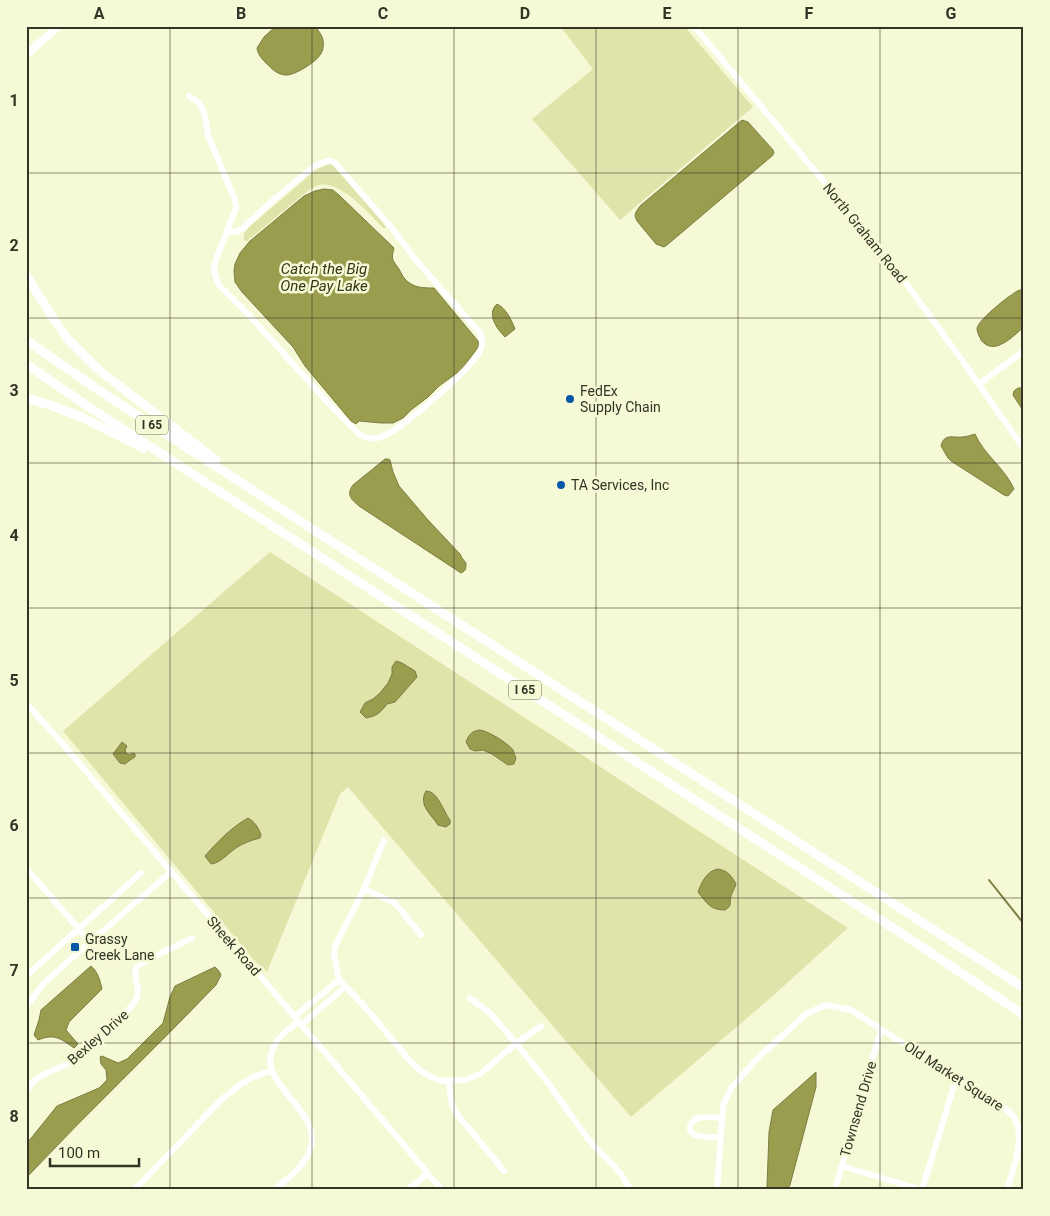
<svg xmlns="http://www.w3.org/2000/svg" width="1050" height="1216" font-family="Roboto,sans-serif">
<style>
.green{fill:#e0e4ab}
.water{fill:#9a9d4e;stroke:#7b7e42}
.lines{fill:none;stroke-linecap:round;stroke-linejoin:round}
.stream{stroke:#7b7e42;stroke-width:2}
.minor{stroke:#fff;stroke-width:6}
.major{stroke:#fff;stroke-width:8}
.highway{stroke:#fff;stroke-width:9}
.grid{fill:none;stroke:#333426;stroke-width:1;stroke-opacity:0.55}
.poi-dot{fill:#0657a5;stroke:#f6f9d5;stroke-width:2}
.labels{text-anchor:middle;stroke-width:5;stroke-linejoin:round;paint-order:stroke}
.shield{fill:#f6f9d5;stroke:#6e6f5a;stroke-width:1}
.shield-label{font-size:12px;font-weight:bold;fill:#333426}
.street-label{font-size:14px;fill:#333426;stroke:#f6f9d5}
.poi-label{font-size:14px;fill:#333426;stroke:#f6f9d5;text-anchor:start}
.water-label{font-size:15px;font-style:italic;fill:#343512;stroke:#f6f9d5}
.neatline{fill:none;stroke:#333426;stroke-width:2}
.grid-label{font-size:16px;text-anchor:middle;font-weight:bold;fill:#333426}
</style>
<rect width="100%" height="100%" fill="#f6f9d5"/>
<path class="green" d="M 560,26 L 684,26 L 753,107 L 620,220 L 532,119 L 593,69 Z
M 330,164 L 335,166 L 383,222 L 386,228 L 383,228 C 370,214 340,180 319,185 C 316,185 312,189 309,190 L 247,241 L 244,240 L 244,234 L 249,227 L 317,169 Z
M 270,552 L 848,928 L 767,1001 L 631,1117 L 348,787 L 340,794 L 267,972 L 253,959 L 63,731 Z"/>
<path class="water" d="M 276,26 L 315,26 C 318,30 322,35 323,40 C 324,44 323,52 320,55 C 316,62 295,75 287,75 C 278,75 273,70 267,64 C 262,59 258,55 257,48 L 264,37 Z
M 742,120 L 748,122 L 773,150 L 774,153 L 772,156 L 667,245 L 664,247 L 656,244 L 637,221 L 635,216 L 636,212 L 640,206 Z
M 324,189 L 333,190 L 340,196 L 394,248 C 391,260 392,259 399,269 C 401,272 402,276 405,279 C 413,288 423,288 434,288 L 478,341 L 479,346 L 461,370 L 439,386 L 428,397 L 411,410 L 403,418 L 393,423 L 381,423 L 359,421 L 356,424 L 351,421 L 305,366 L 293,347 L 242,292 L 235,282 L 234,271 L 235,264 L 240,253 L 250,241 L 304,196 L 315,191 Z
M 1024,289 L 1024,327 C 1013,336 994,357 981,340 C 980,337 977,333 977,329 C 977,321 1006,298 1013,294 C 1016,291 1020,290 1024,289 Z
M 497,304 C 506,308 512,321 515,329 L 505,337 C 497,329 486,314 497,304 Z
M 1018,388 L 1022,388 L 1024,389 L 1024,412 L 1013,395 L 1014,391 Z
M 975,434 C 984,455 1005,468 1014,489 L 1008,496 L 1004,495 L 951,461 L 948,458 L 941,446 C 944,433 953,438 962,437 C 966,437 971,435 975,434 Z
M 385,459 L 388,459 L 390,460 L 393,472 L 399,486 L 428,520 L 460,554 L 462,558 L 466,563 C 466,568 466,571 461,573 L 359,506 C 351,499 346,495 353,485 Z
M 396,661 L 402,663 L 415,671 L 417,677 L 395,702 L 387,704 C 380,713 377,716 366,718 L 360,712 L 365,703 L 373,699 L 380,693 L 388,683 L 392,674 L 392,667 Z
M 480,730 C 488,731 508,743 513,750 C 514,753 515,756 516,758 L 514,764 L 508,765 L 492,754 L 483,750 L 475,751 L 470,749 L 466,742 C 469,734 472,731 480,730 Z
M 122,742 L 127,746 L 125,750 L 126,753 L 129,755 L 133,753 L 135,754 C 136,758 133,758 130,760 C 128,761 127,763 125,764 L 120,763 L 113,754 Z
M 426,791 C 438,791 443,811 450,820 L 450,824 L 446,827 L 438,825 C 431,814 418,805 426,791 Z
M 248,818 C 255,822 258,827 261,835 L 260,838 C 252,840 243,843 236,848 C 228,853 221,863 211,864 L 205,856 C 217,842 232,827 248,818 Z
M 718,869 C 728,871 731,875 736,884 C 735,888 732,892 731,896 C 729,903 733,905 725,910 C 710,910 707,903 698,892 C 702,881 707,871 718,869 Z
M 91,966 C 98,972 100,980 102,989 L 69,1022 L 66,1030 L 78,1044 L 74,1048 C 61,1039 55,1033 38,1040 L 34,1035 L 39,1020 L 41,1010 Z
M 215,967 L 219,971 L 221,975 L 216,985 C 154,1050 89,1111 28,1176 L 28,1142 L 57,1106 L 99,1088 L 107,1080 L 106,1070 L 101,1064 L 100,1057 L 102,1056 L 118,1063 L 127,1059 L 163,1023 L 170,997 L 175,986 Z
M 816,1072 L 816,1087 L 790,1185 L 787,1190 L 768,1190 L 767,1187 L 769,1132 L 773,1110 Z"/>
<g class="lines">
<path class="stream" d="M 989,880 L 1024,924"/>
<path class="minor" d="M 694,26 L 890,261 L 959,356 L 1024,449
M 189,96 C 192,98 196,100 199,103 C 207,112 205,126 209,138 L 235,200 L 236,208 L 215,262 L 214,270 L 216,278 L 219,285 L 250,316 L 329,404 L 359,434 C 366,438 374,440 381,437 C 400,431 474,367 481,349 C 483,344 482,340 481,334 L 415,259 L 391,227 L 335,163 L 331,161 L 327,161 L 314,166 L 270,203 L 243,228 L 236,232 L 227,231
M 979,384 L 1024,351
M 26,703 L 61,742 L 442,1190
M 384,840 L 364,889 L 339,938 L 335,947 L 334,955 L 339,980 L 365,1007 L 410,1061 L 422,1072 L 433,1078 L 443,1081 L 465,1080 L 480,1074 L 514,1045 L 541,1026
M 26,868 L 90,942
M 364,889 L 395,903 L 421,935
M 26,976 L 141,873
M 470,998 L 491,1014 L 516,1043 L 548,1083 L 588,1139 L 621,1174 L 631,1190
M 26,1007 L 44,983 L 90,942 L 171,872
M 294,1017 L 339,980
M 301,1025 L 345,987
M 449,1081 L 451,1101 L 456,1113 L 504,1171
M 26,1090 C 29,1087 32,1083 35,1080 C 47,1071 64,1067 77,1059 L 131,1007 L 137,998 L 138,989 L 135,975 L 136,968 L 143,962 L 192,938
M 721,1137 C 713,1137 688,1139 690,1127 C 690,1123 694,1119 698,1118 C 703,1116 716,1118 722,1118
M 842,1166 L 922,1190
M 134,1190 L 222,1099 L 241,1084 L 253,1077 L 271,1071
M 275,1190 C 285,1180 298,1171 305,1160 C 337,1111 247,1086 276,1043 C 281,1034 290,1028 298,1022
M 408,1190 L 428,1173
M 717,1190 L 723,1106 L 731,1088 L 757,1059 L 806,1014 L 826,1005 L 851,1010 L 994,1101 C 1000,1105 1008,1110 1013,1116 C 1027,1136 1013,1168 1007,1190
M 835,1190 L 881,1029
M 922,1190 L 953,1089 L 957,1079"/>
<path class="major" d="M 26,55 L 59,26"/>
<path class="highway" d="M 26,275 L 55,321 L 67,338 L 100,371 L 216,460
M 26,340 L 103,393 L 280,508 L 1024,988
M 26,364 L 92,409 L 919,945 L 1024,1015
M 26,398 L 53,406 L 81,417 L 143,448"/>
</g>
<path class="grid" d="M 170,26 L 170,1190M 312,26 L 312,1190M 454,26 L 454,1190M 596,26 L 596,1190M 738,26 L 738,1190M 880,26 L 880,1190M 26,173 L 1024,173M 26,318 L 1024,318M 26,463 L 1024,463M 26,608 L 1024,608M 26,753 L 1024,753M 26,898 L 1024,898M 26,1043 L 1024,1043"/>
<g class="poi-dot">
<circle cx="570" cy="399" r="5"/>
<circle cx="561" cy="485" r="5"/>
<rect x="70" y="942" width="10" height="10" rx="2.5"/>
</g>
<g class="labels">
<g class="shield">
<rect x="136" y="415.5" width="32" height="19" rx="4"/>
<rect x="509" y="680.5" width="32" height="19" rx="4"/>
</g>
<g class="shield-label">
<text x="152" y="429">I 65</text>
<text x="525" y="694">I 65</text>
</g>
<g class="street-label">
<text transform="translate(865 233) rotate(51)" y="5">North Graham Road</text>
<text transform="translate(234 946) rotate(49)" y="5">Sheek Road</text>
<text transform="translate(98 1037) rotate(-41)" y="5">Bexley Drive</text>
<text transform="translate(954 1076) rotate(33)" y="5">Old Market Square</text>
<text transform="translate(858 1109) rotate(-74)" y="5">Townsend Drive</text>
</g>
<g class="poi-label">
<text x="580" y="396">FedEx<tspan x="580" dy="16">Supply Chain</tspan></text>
<text x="571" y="490">TA Services, Inc</text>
<text x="85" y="944">Grassy<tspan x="85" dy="16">Creek Lane</tspan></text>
</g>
<g class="water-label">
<text x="324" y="274">Catch the Big<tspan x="324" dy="17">One Pay Lake</tspan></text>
</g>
</g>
<rect width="1050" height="1216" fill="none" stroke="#f6f9d5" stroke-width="55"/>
<path d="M50 1158v8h89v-8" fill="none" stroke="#333426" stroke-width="2.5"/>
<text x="58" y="1158" font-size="15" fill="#333426" stroke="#f6f9d5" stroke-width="4" paint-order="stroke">100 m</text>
<rect x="28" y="28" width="994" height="1160" class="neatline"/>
<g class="grid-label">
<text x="99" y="19">A</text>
<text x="241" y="19">B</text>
<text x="383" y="19">C</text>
<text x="525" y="19">D</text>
<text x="667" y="19">E</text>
<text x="809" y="19">F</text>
<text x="951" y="19">G</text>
<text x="14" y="106">1</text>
<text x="14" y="251">2</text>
<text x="14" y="396">3</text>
<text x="14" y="541">4</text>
<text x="14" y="686">5</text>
<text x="14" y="831">6</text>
<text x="14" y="976">7</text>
<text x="14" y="1122">8</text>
</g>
</svg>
